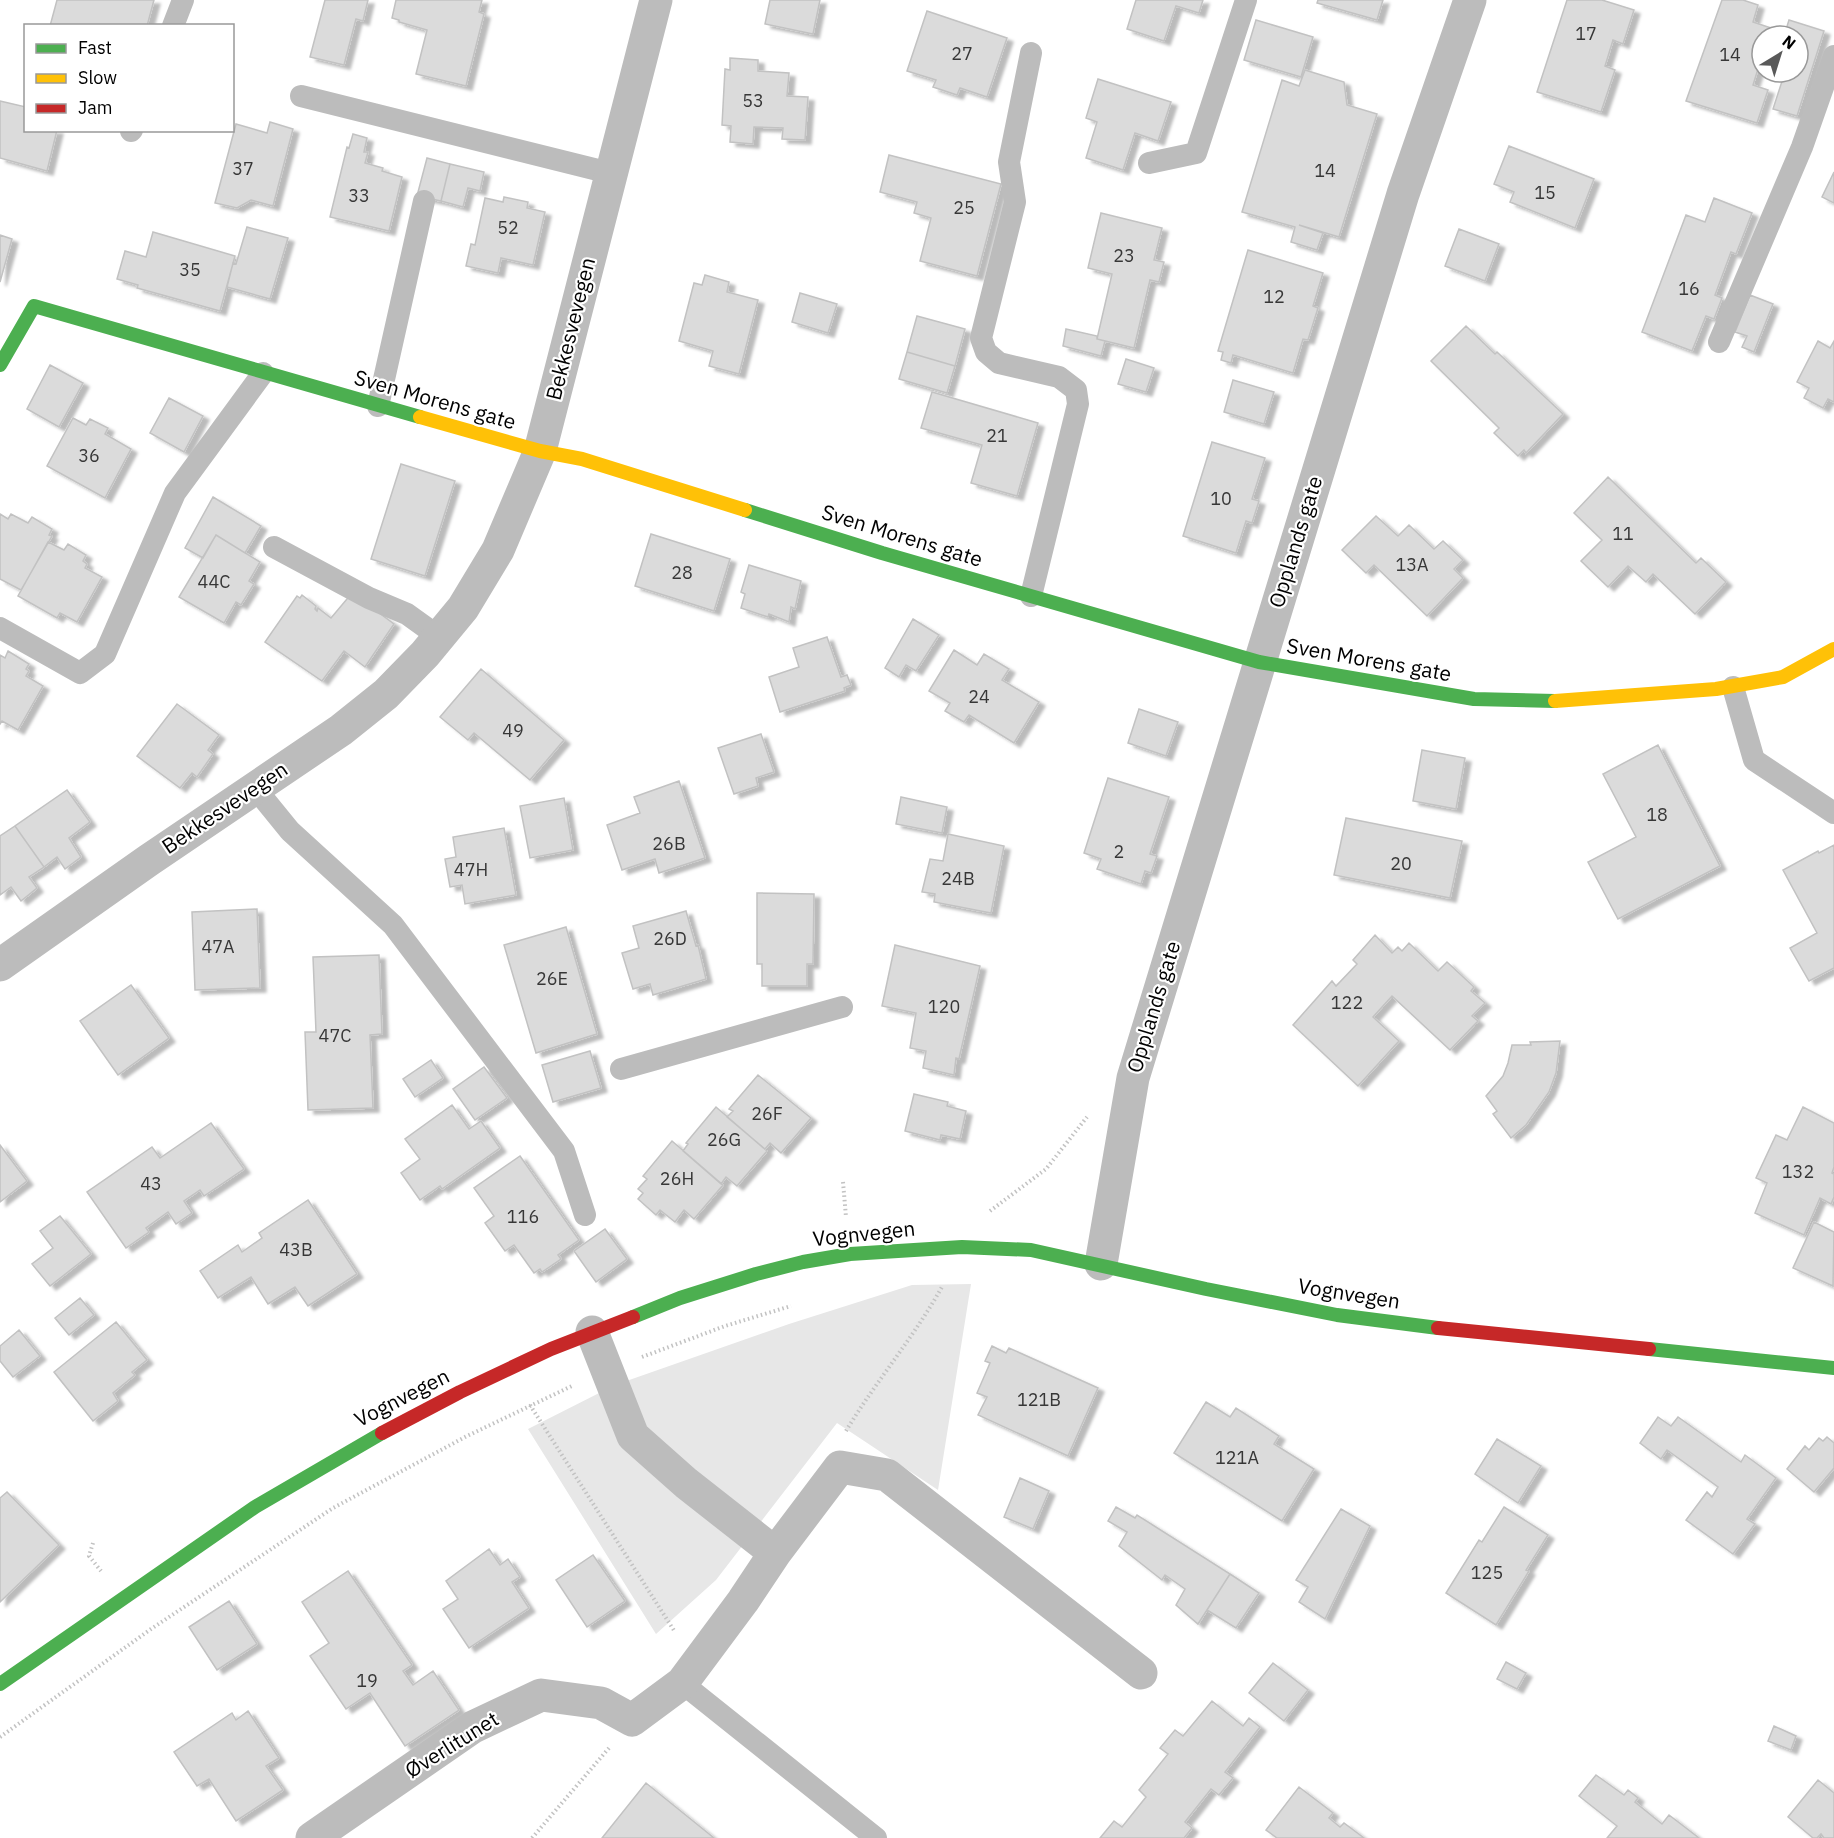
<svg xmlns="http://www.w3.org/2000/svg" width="1834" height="1838" font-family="'IBM Plex Sans',sans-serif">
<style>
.green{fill:#e7e7e7}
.building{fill:#dbdbdb;stroke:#c2c2c2;stroke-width:1.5;filter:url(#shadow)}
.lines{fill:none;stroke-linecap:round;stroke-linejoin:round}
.path{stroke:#c2c2c2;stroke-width:4;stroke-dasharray:1.5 3;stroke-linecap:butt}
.lane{stroke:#bcbcbc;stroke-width:22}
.street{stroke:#bcbcbc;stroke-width:33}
.fast{stroke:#4caf50;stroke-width:14}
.slow{stroke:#ffc107;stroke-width:14}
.jam{stroke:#c62828;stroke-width:14}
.labels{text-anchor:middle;stroke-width:4.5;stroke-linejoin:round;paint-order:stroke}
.number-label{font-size:18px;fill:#373737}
.street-label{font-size:21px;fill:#000;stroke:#fff}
</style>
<defs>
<filter id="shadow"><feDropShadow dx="6" dy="4" stdDeviation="1.5" flood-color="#0004"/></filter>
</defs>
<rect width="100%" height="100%" fill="#fff"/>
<path class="green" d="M 971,1284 L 938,1490 L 837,1423 L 716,1580 L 656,1634 L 528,1429 L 615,1385 L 789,1324 L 912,1285 Z"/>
<path class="building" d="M 57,0 L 154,0 L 147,26 L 50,26 Z
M 325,0 L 368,0 L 363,21 L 356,19 L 344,65 L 310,57 Z
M 396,0 L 482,0 L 479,12 L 484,14 L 466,86 L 416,74 L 427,30 L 399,22 L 399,20 L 392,18 Z
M 770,0 L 820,0 L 813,34 L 765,24 Z
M 1136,0 L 1203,0 L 1199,13 L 1176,6 L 1164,41 L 1127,29 Z
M 1318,0 L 1383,0 L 1377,20 L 1317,3 Z
M 1567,0 L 1602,0 L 1634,10 L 1623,44 L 1613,40 L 1605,66 L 1615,70 L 1601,112 L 1537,92 Z
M 1722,0 L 1743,0 L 1758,5 L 1753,22 L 1771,28 L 1769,36 L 1762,36 L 1762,56 L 1753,85 L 1768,90 L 1757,123 L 1686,101 Z
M 927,11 L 1007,38 L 987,97 L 960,88 L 957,95 L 933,87 L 936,80 L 907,71 Z
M 1256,20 L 1313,37 L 1301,77 L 1244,60 Z
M 1789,20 L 1824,31 L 1797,116 L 1773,109 L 1785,72 L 1798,72 L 1798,36 L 1784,36 Z
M 730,58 L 758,60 L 758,71 L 789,73 L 787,96 L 808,97 L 805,140 L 782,139 L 783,128 L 754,127 L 753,144 L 730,142 L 731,126 L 722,125 L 725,69 L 730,70 Z
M 1305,70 L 1344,82 L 1347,105 L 1377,114 L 1339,237 L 1299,225 L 1323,233 L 1317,250 L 1291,242 L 1295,227 L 1242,212 L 1282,80 L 1299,86 Z
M 1098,79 L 1171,102 L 1158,141 L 1135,133 L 1123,170 L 1086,158 L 1097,122 L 1086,118 Z
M 0,101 L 26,107 L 26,130 L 57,130 L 47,171 L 0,158 Z
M 270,122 L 293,129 L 273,206 L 251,200 L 237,208 L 215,203 L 236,124 L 267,133 Z
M 353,134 L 367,138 L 364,152 L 368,152 L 365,163 L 383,168 L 382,171 L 402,177 L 389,231 L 330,217 L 347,147 L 349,148 Z
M 1509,146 L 1594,179 L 1575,228 L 1510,202 L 1514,192 L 1494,184 Z
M 889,155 L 1001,184 L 977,276 L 920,261 L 931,218 L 914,213 L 917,202 L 880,192 Z
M 427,158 L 450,164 L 441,201 L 417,196 Z
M 450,164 L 484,172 L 480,191 L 468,188 L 463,207 L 441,201 Z
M 1834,172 L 1834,203 L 1822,197 Z
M 504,197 L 528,202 L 527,208 L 545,212 L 533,265 L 501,258 L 498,273 L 466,266 L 471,244 L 475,245 L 485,198 L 503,202 Z
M 1714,198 L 1752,213 L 1736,254 L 1731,252 L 1715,295 L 1722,298 L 1714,319 L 1706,316 L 1692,351 L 1642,332 L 1686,215 L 1705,222 Z
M 1101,213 L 1162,228 L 1154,260 L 1164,262 L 1159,282 L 1150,280 L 1134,348 L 1097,339 L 1112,274 L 1088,268 Z
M 247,227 L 288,238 L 270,299 L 227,287 L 233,263 L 236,264 Z
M 1459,229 L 1499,244 L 1485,281 L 1445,266 Z
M 153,232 L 235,256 L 220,311 L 137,288 L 138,285 L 117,279 L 125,251 L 146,257 Z
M 0,235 L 12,239 L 0,282 Z
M 1248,250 L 1323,273 L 1313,306 L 1318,308 L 1308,340 L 1303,339 L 1293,373 L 1233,355 L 1231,363 L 1221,360 L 1223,352 L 1218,351 Z
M 705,275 L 729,282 L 727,292 L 758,300 L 739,374 L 709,366 L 713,351 L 679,341 L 694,283 L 702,285 Z
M 800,293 L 837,304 L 828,333 L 792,322 Z
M 1750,295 L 1773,304 L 1754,352 L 1742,347 L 1747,336 L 1735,332 Z
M 917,316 L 965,329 L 955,366 L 907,352 Z
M 1466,326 L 1495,354 L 1497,352 L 1563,414 L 1526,453 L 1524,450 L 1518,456 L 1494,433 L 1499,428 L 1431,361 Z
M 1066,329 L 1097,336 L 1097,339 L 1105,341 L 1101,356 L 1063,346 Z
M 1818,341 L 1830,348 L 1834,341 L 1834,402 L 1828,399 L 1823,408 L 1804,398 L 1809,388 L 1797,382 Z
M 907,352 L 955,366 L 947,393 L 899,379 Z
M 1126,359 L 1154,368 L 1146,392 L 1118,384 Z
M 50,365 L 83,383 L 59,427 L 27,409 Z
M 1233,380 L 1274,392 L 1264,424 L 1224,412 Z
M 932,392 L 1038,423 L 1017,496 L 971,483 L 982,445 L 921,428 Z
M 169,398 L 203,416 L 184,452 L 150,433 Z
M 73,418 L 86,425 L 90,419 L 108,428 L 105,434 L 131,449 L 105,498 L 47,466 Z
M 1212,442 L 1265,458 L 1252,499 L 1259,501 L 1252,523 L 1246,521 L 1236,553 L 1183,536 Z
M 401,464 L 455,481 L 425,576 L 371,559 Z
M 1608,477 L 1696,563 L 1701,558 L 1726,582 L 1695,614 L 1653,574 L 1646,582 L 1628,566 L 1608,587 L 1581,561 L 1602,540 L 1574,513 Z
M 213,497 L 261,526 L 245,553 L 216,535 L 203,558 L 185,548 Z
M 0,514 L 8,519 L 11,514 L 28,523 L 32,517 L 52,529 L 49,535 L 52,536 L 21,590 L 0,579 Z
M 1376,516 L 1398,536 L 1409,525 L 1434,549 L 1443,541 L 1463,560 L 1454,569 L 1463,578 L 1427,616 L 1374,565 L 1366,573 L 1342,550 Z
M 651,534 L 730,559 L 714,611 L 635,586 Z
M 216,535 L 260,562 L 249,581 L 254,584 L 241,605 L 236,602 L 224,623 L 179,597 Z
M 48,542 L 64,550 L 68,544 L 86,555 L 83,561 L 87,564 L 85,568 L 102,577 L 77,622 L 60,613 L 57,618 L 18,596 Z
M 749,565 L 801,581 L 795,609 L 791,607 L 789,622 L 769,614 L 768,617 L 741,608 L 745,594 L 741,592 Z
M 352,593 L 394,624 L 365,667 L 344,651 L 322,681 L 265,642 L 297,596 L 300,598 L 302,595 L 316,606 L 315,609 L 317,611 L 318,608 L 331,618 Z
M 913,619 L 939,635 L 916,671 L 906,665 L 899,677 L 885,668 Z
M 827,637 L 841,677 L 847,675 L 851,685 L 844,688 L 845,691 L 780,712 L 769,677 L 799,667 L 793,648 Z
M 954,650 L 977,665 L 984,654 L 1009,669 L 1002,680 L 1039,702 L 1014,743 L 969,715 L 964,722 L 945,711 L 950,703 L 929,691 Z
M 8,651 L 29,664 L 26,669 L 29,671 L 26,676 L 43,686 L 18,730 L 2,721 L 0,724 L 0,655 L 5,658 Z
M 481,669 L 564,740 L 530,780 L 474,733 L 468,740 L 440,717 Z
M 177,704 L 219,735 L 208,750 L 213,754 L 197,777 L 192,773 L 180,788 L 137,756 Z
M 1139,709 L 1178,722 L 1166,756 L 1128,743 Z
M 761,734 L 774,772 L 756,778 L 758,786 L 734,794 L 718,748 Z
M 1658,745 L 1720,866 L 1618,919 L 1588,862 L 1636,837 L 1603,774 Z
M 1422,750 L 1465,758 L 1456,809 L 1413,801 Z
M 1108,778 L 1169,797 L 1150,854 L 1157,856 L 1151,873 L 1145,871 L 1141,884 L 1097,869 L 1101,859 L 1084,853 Z
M 679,781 L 705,858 L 659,873 L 655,859 L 622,870 L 607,825 L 640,813 L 634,797 Z
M 67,790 L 90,822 L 69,838 L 81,857 L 65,869 L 57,857 L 44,867 L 15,826 Z
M 901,797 L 947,807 L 942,833 L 896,824 Z
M 564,798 L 573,850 L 530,858 L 520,806 Z
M 1346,818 L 1462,841 L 1450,898 L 1334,875 Z
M 15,826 L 44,867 L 29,877 L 37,888 L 21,901 L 11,887 L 0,895 L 0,836 Z
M 504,828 L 516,895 L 465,904 L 462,885 L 450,887 L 445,859 L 456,857 L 453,837 Z
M 948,834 L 1004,846 L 991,913 L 934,902 L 935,894 L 922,892 L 930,859 L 943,861 Z
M 1834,845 L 1834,968 L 1809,981 L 1790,948 L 1817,933 L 1783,870 L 1818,851 L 1819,853 Z
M 757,893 L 814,894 L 813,964 L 807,964 L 807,986 L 762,986 L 762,964 L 757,964 Z
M 257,909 L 260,988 L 195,990 L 192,912 Z
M 686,911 L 696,946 L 698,945 L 706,979 L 653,995 L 650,984 L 633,989 L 622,953 L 639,948 L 633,926 Z
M 566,927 L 597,1034 L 536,1053 L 504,945 Z
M 1375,935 L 1392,953 L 1398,947 L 1402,951 L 1409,943 L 1438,971 L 1447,962 L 1474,987 L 1471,991 L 1485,1003 L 1472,1016 L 1478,1021 L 1450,1050 L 1392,996 L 1373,1017 L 1399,1041 L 1358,1086 L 1293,1025 L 1332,981 L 1336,986 L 1357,964 L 1353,960 Z
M 895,945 L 980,966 L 959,1059 L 956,1058 L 954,1075 L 923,1068 L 926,1051 L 910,1048 L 916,1013 L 882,1006 Z
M 379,955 L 382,1034 L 370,1035 L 373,1108 L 308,1110 L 305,1032 L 316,1032 L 313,957 Z
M 131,985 L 169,1038 L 118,1075 L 80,1021 Z
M 1560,1041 L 1556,1073 L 1549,1092 L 1526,1125 L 1511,1138 L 1493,1114 L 1497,1111 L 1486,1096 L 1503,1076 L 1508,1063 L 1512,1045 L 1531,1045 L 1530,1042 Z
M 590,1051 L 601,1088 L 553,1102 L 542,1065 Z
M 431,1060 L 443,1078 L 415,1097 L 403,1079 Z
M 484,1067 L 507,1098 L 475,1120 L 453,1089 Z
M 758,1075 L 811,1118 L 781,1153 L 770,1143 L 765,1149 L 727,1117 L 733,1111 L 729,1109 Z
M 914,1094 L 948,1102 L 947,1106 L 966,1111 L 960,1139 L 941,1135 L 940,1140 L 905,1131 Z
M 452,1105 L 469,1129 L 481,1121 L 500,1148 L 442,1189 L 440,1186 L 420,1200 L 401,1173 L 420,1159 L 405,1139 Z
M 716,1107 L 767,1151 L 737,1186 L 726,1177 L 721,1184 L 683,1151 L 688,1144 L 686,1143 Z
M 1803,1107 L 1834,1123 L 1834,1167 L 1832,1173 L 1834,1174 L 1834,1197 L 1831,1204 L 1820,1198 L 1804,1235 L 1755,1213 L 1767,1183 L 1756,1178 L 1776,1135 L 1787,1140 Z
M 211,1123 L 244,1169 L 204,1196 L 200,1190 L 184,1201 L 192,1213 L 176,1224 L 168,1212 L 146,1228 L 149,1232 L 126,1248 L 87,1192 L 152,1147 L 160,1158 Z
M 672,1141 L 723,1185 L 694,1219 L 684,1210 L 675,1222 L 660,1210 L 656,1215 L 638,1199 L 643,1193 L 638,1189 L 647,1179 L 643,1176 Z
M 0,1145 L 27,1181 L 0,1202 Z
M 520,1156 L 579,1240 L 558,1255 L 561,1259 L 542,1272 L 540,1269 L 534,1273 L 514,1245 L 505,1251 L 485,1223 L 494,1216 L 474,1188 Z
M 308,1200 L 357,1274 L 308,1306 L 295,1287 L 268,1304 L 251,1277 L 218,1298 L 200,1271 L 238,1245 L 242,1252 L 262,1238 L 259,1233 Z
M 60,1216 L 91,1254 L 50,1286 L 32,1264 L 53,1248 L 40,1231 Z
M 1814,1222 L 1834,1232 L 1833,1286 L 1793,1268 Z
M 605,1229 L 627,1259 L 596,1282 L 574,1251 Z
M 80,1298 L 94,1315 L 69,1335 L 55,1318 Z
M 116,1322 L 147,1360 L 132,1372 L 135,1375 L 113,1393 L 118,1401 L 93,1421 L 54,1372 Z
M 19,1330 L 40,1356 L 13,1377 L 0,1361 L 0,1346 Z
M 992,1346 L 1006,1353 L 1009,1348 L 1098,1388 L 1068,1456 L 978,1415 L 987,1397 L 977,1393 L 990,1363 L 985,1361 Z
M 1206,1402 L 1230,1417 L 1236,1408 L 1279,1436 L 1274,1444 L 1314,1469 L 1282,1521 L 1174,1453 Z
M 1658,1417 L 1671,1426 L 1678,1417 L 1741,1462 L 1745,1455 L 1776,1478 L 1747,1519 L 1755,1524 L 1733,1554 L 1686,1520 L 1707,1492 L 1712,1497 L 1718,1487 L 1667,1450 L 1661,1459 L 1640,1443 Z
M 1827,1437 L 1834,1443 L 1834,1468 L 1814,1492 L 1787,1469 L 1805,1446 L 1809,1450 L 1819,1438 L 1823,1441 Z
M 1497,1439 L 1541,1466 L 1518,1503 L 1475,1474 Z
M 1020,1478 L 1049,1491 L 1033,1529 L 1004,1517 Z
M 7,1492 L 59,1545 L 0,1602 L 0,1498 Z
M 1116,1507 L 1135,1518 L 1137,1515 L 1230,1574 L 1198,1624 L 1176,1605 L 1185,1589 L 1165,1575 L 1162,1580 L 1119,1546 L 1127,1532 L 1108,1521 Z
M 1504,1507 L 1548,1535 L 1526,1570 L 1529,1571 L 1496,1625 L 1446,1593 L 1479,1540 L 1482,1542 Z
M 1341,1509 L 1370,1526 L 1325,1619 L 1299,1602 L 1308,1587 L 1296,1580 Z
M 489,1549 L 500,1565 L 508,1559 L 520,1577 L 512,1582 L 529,1608 L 469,1648 L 443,1609 L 458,1599 L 446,1581 Z
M 593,1555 L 625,1601 L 587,1627 L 556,1580 Z
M 348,1571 L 412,1665 L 403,1671 L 413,1685 L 433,1671 L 459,1710 L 405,1746 L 370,1693 L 346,1709 L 310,1656 L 329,1643 L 302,1602 Z
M 1230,1574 L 1259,1593 L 1236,1628 L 1207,1610 Z
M 229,1601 L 257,1644 L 217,1670 L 189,1627 Z
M 1506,1662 L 1526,1673 L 1517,1689 L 1497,1679 Z
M 1273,1663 L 1308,1690 L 1284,1721 L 1249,1693 Z
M 1212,1701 L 1243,1726 L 1249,1718 L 1260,1727 L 1225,1772 L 1233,1778 L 1219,1795 L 1211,1789 L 1185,1822 L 1192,1828 L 1184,1838 L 1100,1838 L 1114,1821 L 1122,1827 L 1146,1797 L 1139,1790 L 1168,1754 L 1160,1748 L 1175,1730 L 1183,1736 Z
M 248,1711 L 279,1758 L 266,1766 L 283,1790 L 236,1821 L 209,1779 L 197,1786 L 174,1752 L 232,1713 L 236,1720 Z
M 1774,1726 L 1796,1736 L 1791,1750 L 1768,1741 Z
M 1596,1775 L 1624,1795 L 1628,1790 L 1638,1798 L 1635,1802 L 1662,1824 L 1669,1815 L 1699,1838 L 1607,1838 L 1617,1826 L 1579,1796 Z
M 1818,1780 L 1834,1793 L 1834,1838 L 1824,1838 L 1821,1834 L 1817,1838 L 1813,1838 L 1788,1817 Z
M 646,1783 L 714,1838 L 602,1838 Z
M 1299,1787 L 1333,1813 L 1329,1818 L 1340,1827 L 1344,1823 L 1364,1838 L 1277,1838 L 1266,1830 Z"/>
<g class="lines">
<path class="path" d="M 843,1182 L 846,1217
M 990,1211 L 1046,1169 L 1087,1117
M 642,1357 L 725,1326 L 791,1306
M 530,1405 L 675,1632
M 846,1431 C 876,1381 915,1336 943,1285
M 93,1543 L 89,1556 L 101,1571
M 0,1737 L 151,1629 L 333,1508 L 467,1436 L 574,1385
M 532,1838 L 609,1748"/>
<path class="lane" d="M 173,26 L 183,0
M 301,96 L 610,173
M 131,131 L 132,130
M 1149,163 L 1196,153 L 1246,0
M 1719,342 L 1802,147 L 1834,56
M 378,406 L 424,201
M 274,547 L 369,598 L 407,614 L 439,637
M 1031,596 L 1078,404 L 1076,390 L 1059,377 L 999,363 L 986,352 L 981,338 L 1015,202 L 1009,162 L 1031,53
M 0,628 L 80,673 L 105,654 L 175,493 L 263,373
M 1733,687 L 1754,760 L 1834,813
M 255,788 L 290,831 L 393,925 L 564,1151 L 585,1215
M 621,1069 L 842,1007
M 682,1683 L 876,1838"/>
<path class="street" d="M 0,965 L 149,860 L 341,730 L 386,694 L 425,654 L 463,608 L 498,550 L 540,451 L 656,0
M 1101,1264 L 1133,1078 L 1403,194 L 1470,0
M 592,1332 L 633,1436 L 686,1483 L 775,1553 L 840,1467 L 887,1475 L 1141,1673
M 312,1838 L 473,1727 L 541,1695 L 601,1703 L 632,1720 L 682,1683 L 743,1601 L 775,1553"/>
<path class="fast" d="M 0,365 L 34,306 L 420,417
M 745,510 L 882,553 L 1259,662 L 1474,699 L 1555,701
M 633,1317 L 680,1298 L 756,1274 L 803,1262 L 850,1254 L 962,1247 L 1031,1250 L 1206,1289 L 1337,1315 L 1438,1328
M 1649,1349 L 1834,1368
M 0,1684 L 255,1507 L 382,1433"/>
<path class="slow" d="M 420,417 L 540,451 L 582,459 L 745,510
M 1555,701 L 1716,689 L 1783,677 L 1834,649"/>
<path class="jam" d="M 1438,1328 L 1649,1349
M 382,1433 L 460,1392 L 551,1349 L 633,1317"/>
</g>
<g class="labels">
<g class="number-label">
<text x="1586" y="40">17</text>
<text x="962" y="60">27</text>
<text x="1730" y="61">14</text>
<text x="753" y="107">53</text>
<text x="243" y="175">37</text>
<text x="1325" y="177">14</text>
<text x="1545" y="199">15</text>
<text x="359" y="202">33</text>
<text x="964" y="214">25</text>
<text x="508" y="234">52</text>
<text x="1124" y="262">23</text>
<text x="190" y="276">35</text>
<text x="1689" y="295">16</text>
<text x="1274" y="303">12</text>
<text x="997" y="442">21</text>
<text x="89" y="462">36</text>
<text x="1221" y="505">10</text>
<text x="1623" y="540">11</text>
<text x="1412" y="571">13A</text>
<text x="682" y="579">28</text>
<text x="214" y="588">44C</text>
<text x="979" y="703">24</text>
<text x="513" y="737">49</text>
<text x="1657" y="821">18</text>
<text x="669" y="850">26B</text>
<text x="1119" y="858">2</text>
<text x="1401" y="870">20</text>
<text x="471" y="876">47H</text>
<text x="958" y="885">24B</text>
<text x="670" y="945">26D</text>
<text x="218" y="953">47A</text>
<text x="552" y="985">26E</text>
<text x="1347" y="1009">122</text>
<text x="944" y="1013">120</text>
<text x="335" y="1042">47C</text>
<text x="767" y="1120">26F</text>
<text x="724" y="1146">26G</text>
<text x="1798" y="1178">132</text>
<text x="677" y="1185">26H</text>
<text x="151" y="1190">43</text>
<text x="523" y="1223">116</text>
<text x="296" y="1256">43B</text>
<text x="1039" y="1406">121B</text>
<text x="1237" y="1464">121A</text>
<text x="1487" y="1579">125</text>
<text x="367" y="1687">19</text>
</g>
<g class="street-label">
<text transform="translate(571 329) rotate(-76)" y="7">Bekkesvevegen</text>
<text transform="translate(435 400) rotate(16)" y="7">Sven Morens gate</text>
<text transform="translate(902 536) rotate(17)" y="7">Sven Morens gate</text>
<text transform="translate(1296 542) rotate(-73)" y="7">Opplands gate</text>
<text transform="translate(1369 660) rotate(10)" y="7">Sven Morens gate</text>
<text transform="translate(225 808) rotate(-34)" y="7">Bekkesvevegen</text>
<text transform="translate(1154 1007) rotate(-73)" y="7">Opplands gate</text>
<text transform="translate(864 1234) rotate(-6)" y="7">Vognvegen</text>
<text transform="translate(1349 1294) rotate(9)" y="7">Vognvegen</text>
<text transform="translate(402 1398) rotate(-27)" y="7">Vognvegen</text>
<text transform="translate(452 1745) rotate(-32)" y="7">Øverlitunet</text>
</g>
</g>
<rect x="24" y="24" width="210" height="108" fill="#ffffff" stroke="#999999" stroke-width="1.5"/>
<rect x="36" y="44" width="30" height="9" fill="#4caf50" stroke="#999999" stroke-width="1.5"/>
<text x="78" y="54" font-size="18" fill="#000000">Fast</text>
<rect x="36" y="74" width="30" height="9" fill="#ffc107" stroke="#999999" stroke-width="1.5"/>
<text x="78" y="84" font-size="18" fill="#000000">Slow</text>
<rect x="36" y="104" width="30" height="9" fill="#c62828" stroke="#999999" stroke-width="1.5"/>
<text x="78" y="114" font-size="18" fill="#000000">Jam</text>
<g transform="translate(1780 54) rotate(38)"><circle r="28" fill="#ffffff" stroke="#999999" stroke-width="1.5"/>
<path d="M0-4.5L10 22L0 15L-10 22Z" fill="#595959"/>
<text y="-9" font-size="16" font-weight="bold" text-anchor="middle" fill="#000000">N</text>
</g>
</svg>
